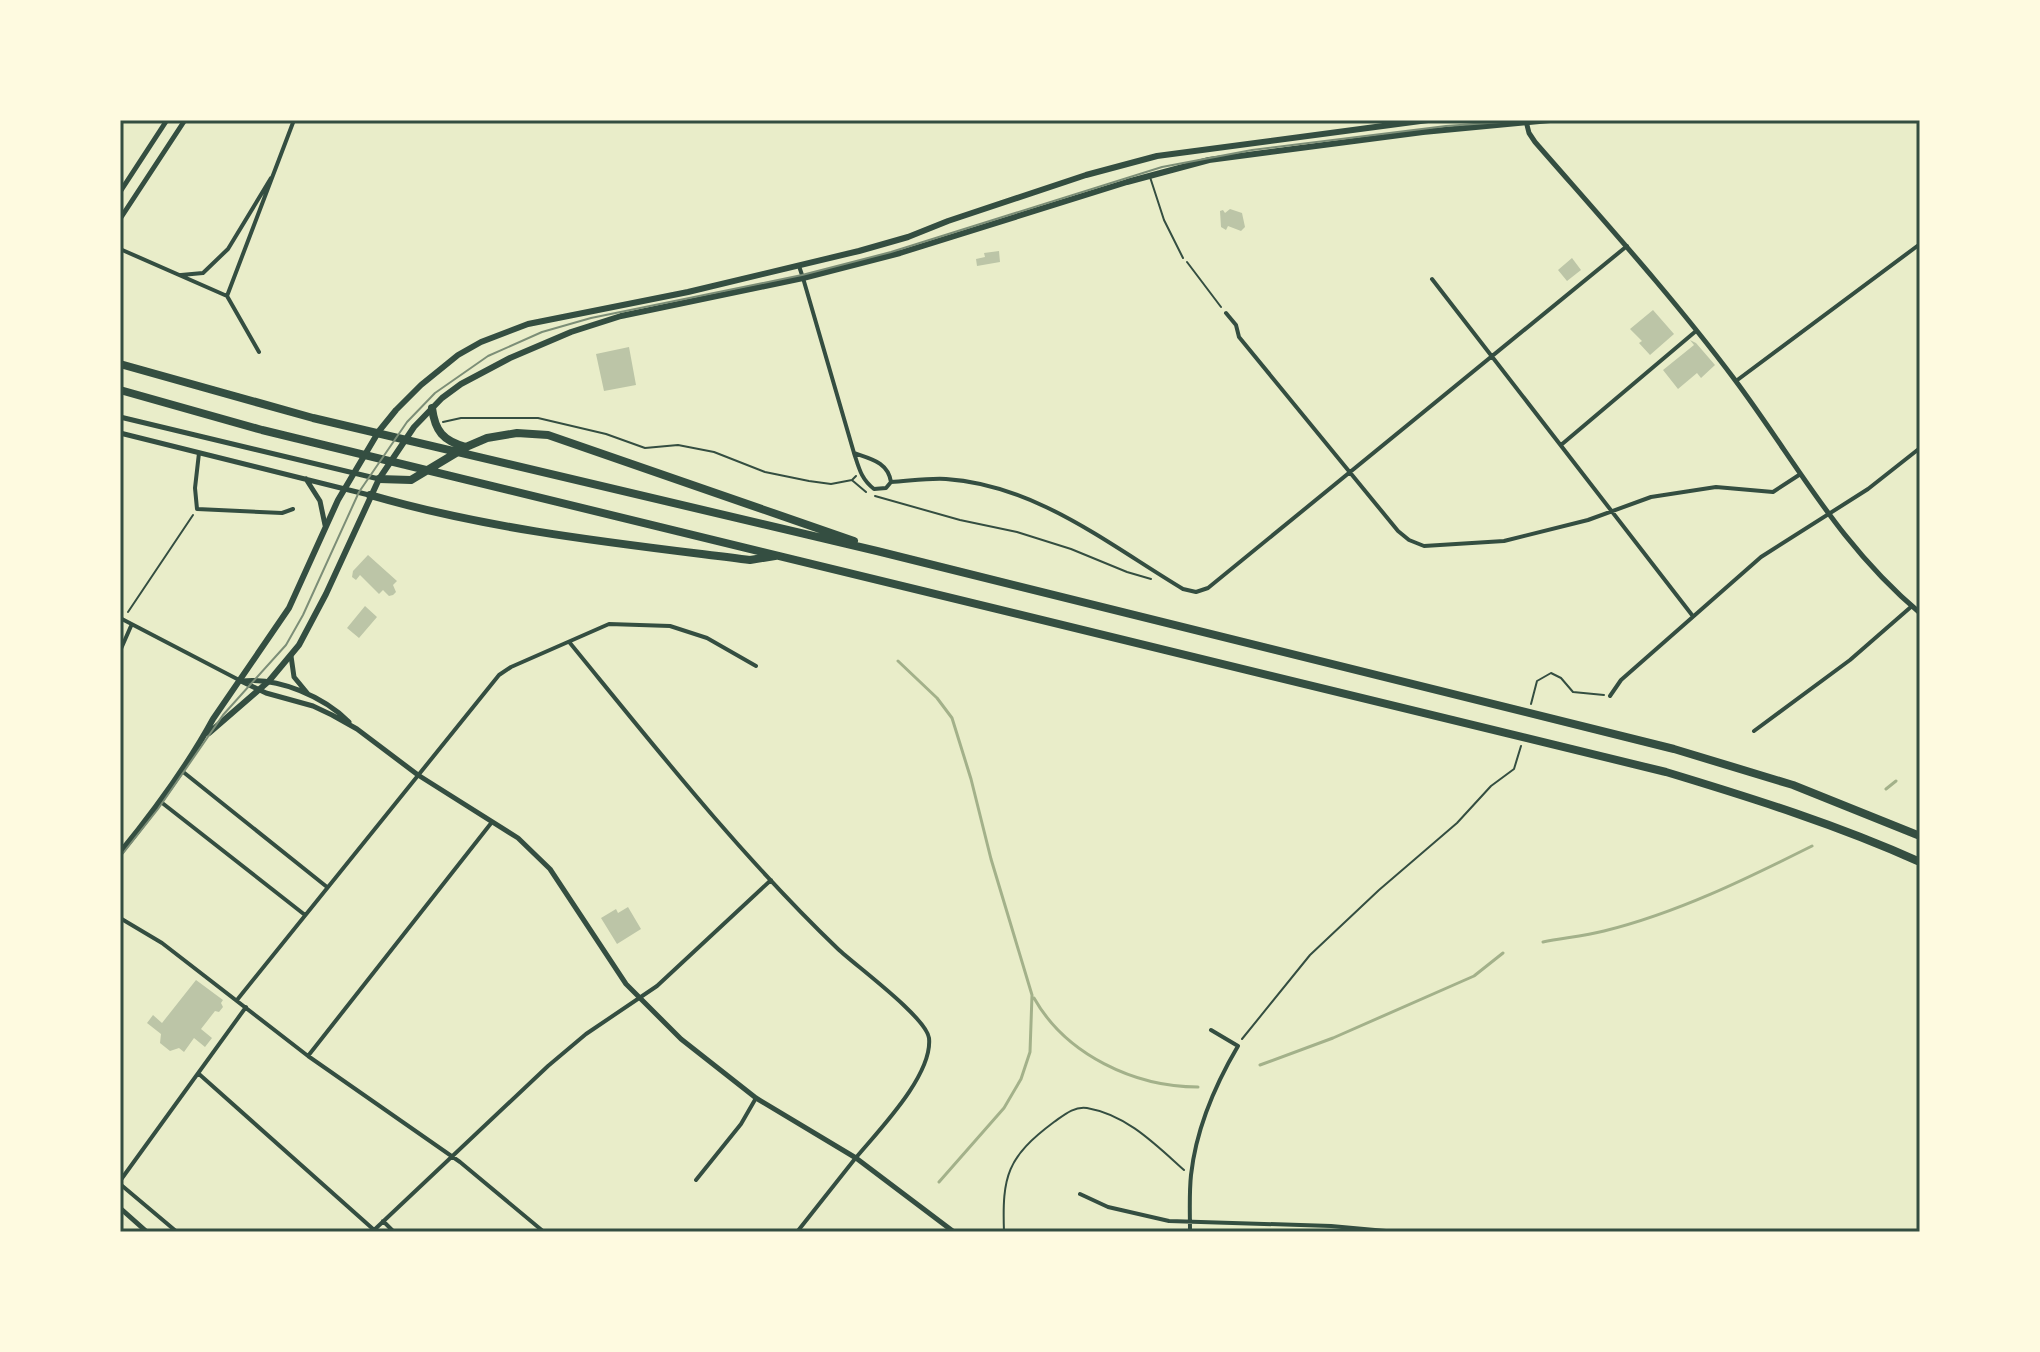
<svg xmlns="http://www.w3.org/2000/svg" width="2040" height="1352" font-family="'Fira Sans Condensed',sans-serif">
<style>
.lines{fill:none;stroke-linecap:round;stroke-linejoin:round}
.stream{stroke:#a3b18a;stroke-width:3}
.building{fill:#bcc5a7}
.path{stroke:#344e41;stroke-width:2}
.service{stroke:#344e41;stroke-width:2}
.minor{stroke:#344e41;stroke-width:4}
.tertiary{stroke:#344e41;stroke-width:5}
.secondary{stroke:#344e41;stroke-width:6}
.motorway{stroke:#344e41;stroke-width:8}
.tram{stroke:#7c8e77;stroke-width:2}
.neatline{fill:none;stroke:#344e41;stroke-width:3}
</style>
<rect width="100%" height="100%" fill="#e9edc9"/>
<g class="lines">
<path class="stream" d="M 898,661 L 937,698 L 952,718 L 971,779 L 991,859 L 1032,995 L 1030,1052 L 1021,1079 L 1004,1108 L 939,1182
M 1886,789 L 1896,781
M 1543,942 C 1563,938 1584,936 1604,931 C 1677,913 1746,879 1812,846
M 1034,998 C 1066,1055 1135,1087 1198,1087
M 1260,1065 L 1333,1038 L 1474,976 L 1503,953"/>
</g>
<path class="building" d="M 1230,209 L 1242,213 L 1245,227 L 1241,231 L 1228,226 L 1226,230 L 1221,227 L 1220,211 L 1223,210 L 1225,213 Z
M 999,251 L 1000,262 L 977,266 L 976,259 L 985,257 L 984,253 Z
M 1572,258 L 1581,270 L 1567,281 L 1558,270 Z
M 1653,310 L 1674,334 L 1650,355 L 1639,343 L 1642,341 L 1630,329 Z
M 1690,340 L 1696,343 L 1715,365 L 1701,378 L 1697,373 L 1678,389 L 1663,370 L 1694,345 Z
M 629,347 L 636,385 L 604,391 L 596,354 Z
M 368,555 L 397,581 L 393,585 L 396,592 L 393,595 L 389,596 L 383,590 L 379,594 L 360,575 L 356,580 L 352,577 L 353,571 Z
M 365,606 L 377,617 L 359,638 L 347,628 Z
M 628,907 L 641,929 L 617,944 L 601,918 L 616,909 L 618,913 Z
M 196,980 L 223,1000 L 221,1003 L 223,1007 L 219,1012 L 215,1011 L 201,1029 L 212,1038 L 205,1047 L 194,1038 L 184,1052 L 179,1048 L 170,1051 L 160,1043 L 161,1034 L 147,1023 L 153,1015 L 162,1023 Z"/>
<g class="lines">
<path class="path" d="M 1187,262 L 1221,307
M 443,422 L 461,418 L 538,418 L 606,434 L 645,448 L 678,445 L 714,452 L 765,472 L 809,481 L 831,484 L 852,480 L 856,476
M 853,481 L 866,492
M 875,496 L 960,520 L 1017,532 L 1071,549 L 1127,572 L 1151,579
M 128,612 L 193,515
M 1531,704 L 1537,681 L 1551,673 L 1561,678 L 1573,692 L 1604,695
M 1242,1039 L 1310,955 L 1379,890 L 1457,823 L 1491,786 L 1514,769 L 1521,746
M 1004,1232 C 1002,1176 1007,1157 1054,1122 C 1064,1115 1074,1106 1087,1108 C 1127,1115 1155,1144 1184,1170"/>
<path class="service" d="M 1150,177 L 1164,220 L 1183,258"/>
<path class="minor" d="M 120,249 L 227,296 L 259,352
M 799,266 L 803,278 L 854,453 C 859,468 861,479 874,489 L 886,488 L 891,482 C 888,462 871,459 854,453
M 181,275 L 203,273 L 228,249 L 271,178
M 1432,279 L 1692,615
M 227,296 L 294,120
M 1226,313 L 1236,325 L 1239,337 L 1398,531 L 1409,540 L 1424,546 L 1504,541 L 1588,520 L 1651,497 L 1716,487 L 1773,492 L 1799,475
M 1736,381 L 1920,244
M 1561,445 L 1696,331
M 199,453 L 195,488 L 197,509 L 282,513 L 293,509
M 891,482 C 909,481 928,478 946,479 C 1036,485 1108,544 1183,589 L 1196,592 L 1208,588 L 1627,246
M 120,618 L 241,681
M 570,643 C 655,747 740,855 838,949 C 856,966 926,1017 929,1038 C 933,1076 876,1133 854,1160 C 835,1184 816,1208 797,1232
M 120,651 L 131,626
M 1610,696 L 1621,680 L 1761,557 L 1868,489 L 1920,448
M 1754,731 L 1850,660 L 1912,606
M 182,771 L 327,887
M 161,802 L 305,915
M 120,918 L 162,943 L 308,1056 L 460,1162 L 544,1232
M 237,1000 L 499,675 L 511,667 L 609,624 L 670,626 L 707,638 L 756,666
M 308,1056 L 492,822
M 199,1074 L 373,1229
M 696,1180 L 741,1124 L 756,1098
M 120,1181 L 246,1007
M 120,1184 L 177,1232
M 1080,1194 L 1108,1207 L 1169,1221 L 1331,1226 L 1397,1232
M 383,1221 L 394,1232
M 372,1232 L 548,1066 L 586,1034 L 657,986 L 771,880
M 1190,1232 C 1190,1213 1189,1194 1191,1175 C 1196,1130 1215,1085 1238,1046 L 1211,1030"/>
<path class="tertiary" d="M 1526,121 L 1529,133 L 1535,142 C 1603,220 1673,297 1735,380 C 1797,463 1838,544 1920,613
M 120,192 L 167,120
M 120,219 L 185,120
M 120,417 L 379,479
M 120,433 L 369,495
M 306,479 L 320,501 L 325,525
M 291,656 L 294,677 L 308,694
M 241,681 L 266,693 L 313,706 L 332,715 L 357,729 L 418,775 L 518,838 L 550,869 L 626,984 L 681,1039 L 756,1098 L 856,1158 L 954,1232
M 242,681 C 279,677 324,697 349,722
M 120,1208 L 147,1232"/>
<path class="secondary" d="M 209,733 L 269,681 L 299,645 L 326,594 L 379,479 L 414,427 L 442,398 L 461,384 L 510,358 L 571,332 L 621,316 L 803,278 L 900,253 L 1127,182 L 1209,160 L 1423,132 L 1550,120
M 120,853 C 155,810 187,767 213,719 L 289,608 L 338,500 L 379,431 L 396,410 L 421,385 L 458,355 L 481,342 L 528,324 L 688,292 L 859,251 L 908,237 L 948,221 L 1086,175 L 1157,156 L 1428,120"/>
<path class="motorway" d="M 120,364 L 313,418 L 877,551 L 1674,749 L 1793,785 L 1920,836
M 120,390 L 262,430 L 1666,772 C 1752,798 1838,825 1920,862
M 432,408 C 435,431 443,441 466,447
M 379,479 L 411,480 L 466,447 L 487,438 L 517,433 L 548,435 L 854,541
M 370,495 C 494,531 623,544 750,560 L 775,556"/>
<path class="tram" d="M 120,857 L 158,809 L 223,715 L 286,645 L 303,615 L 359,492 L 407,422 L 435,393 L 488,356 L 542,332 L 591,318 L 802,275 L 891,252 L 1162,167 L 1252,150 L 1446,126 L 1529,120"/>
</g>
<rect width="2040" height="1352" fill="none" stroke="#fefae0" stroke-width="244"/>
<rect x="122" y="122" width="1796" height="1108" class="neatline"/>
</svg>
